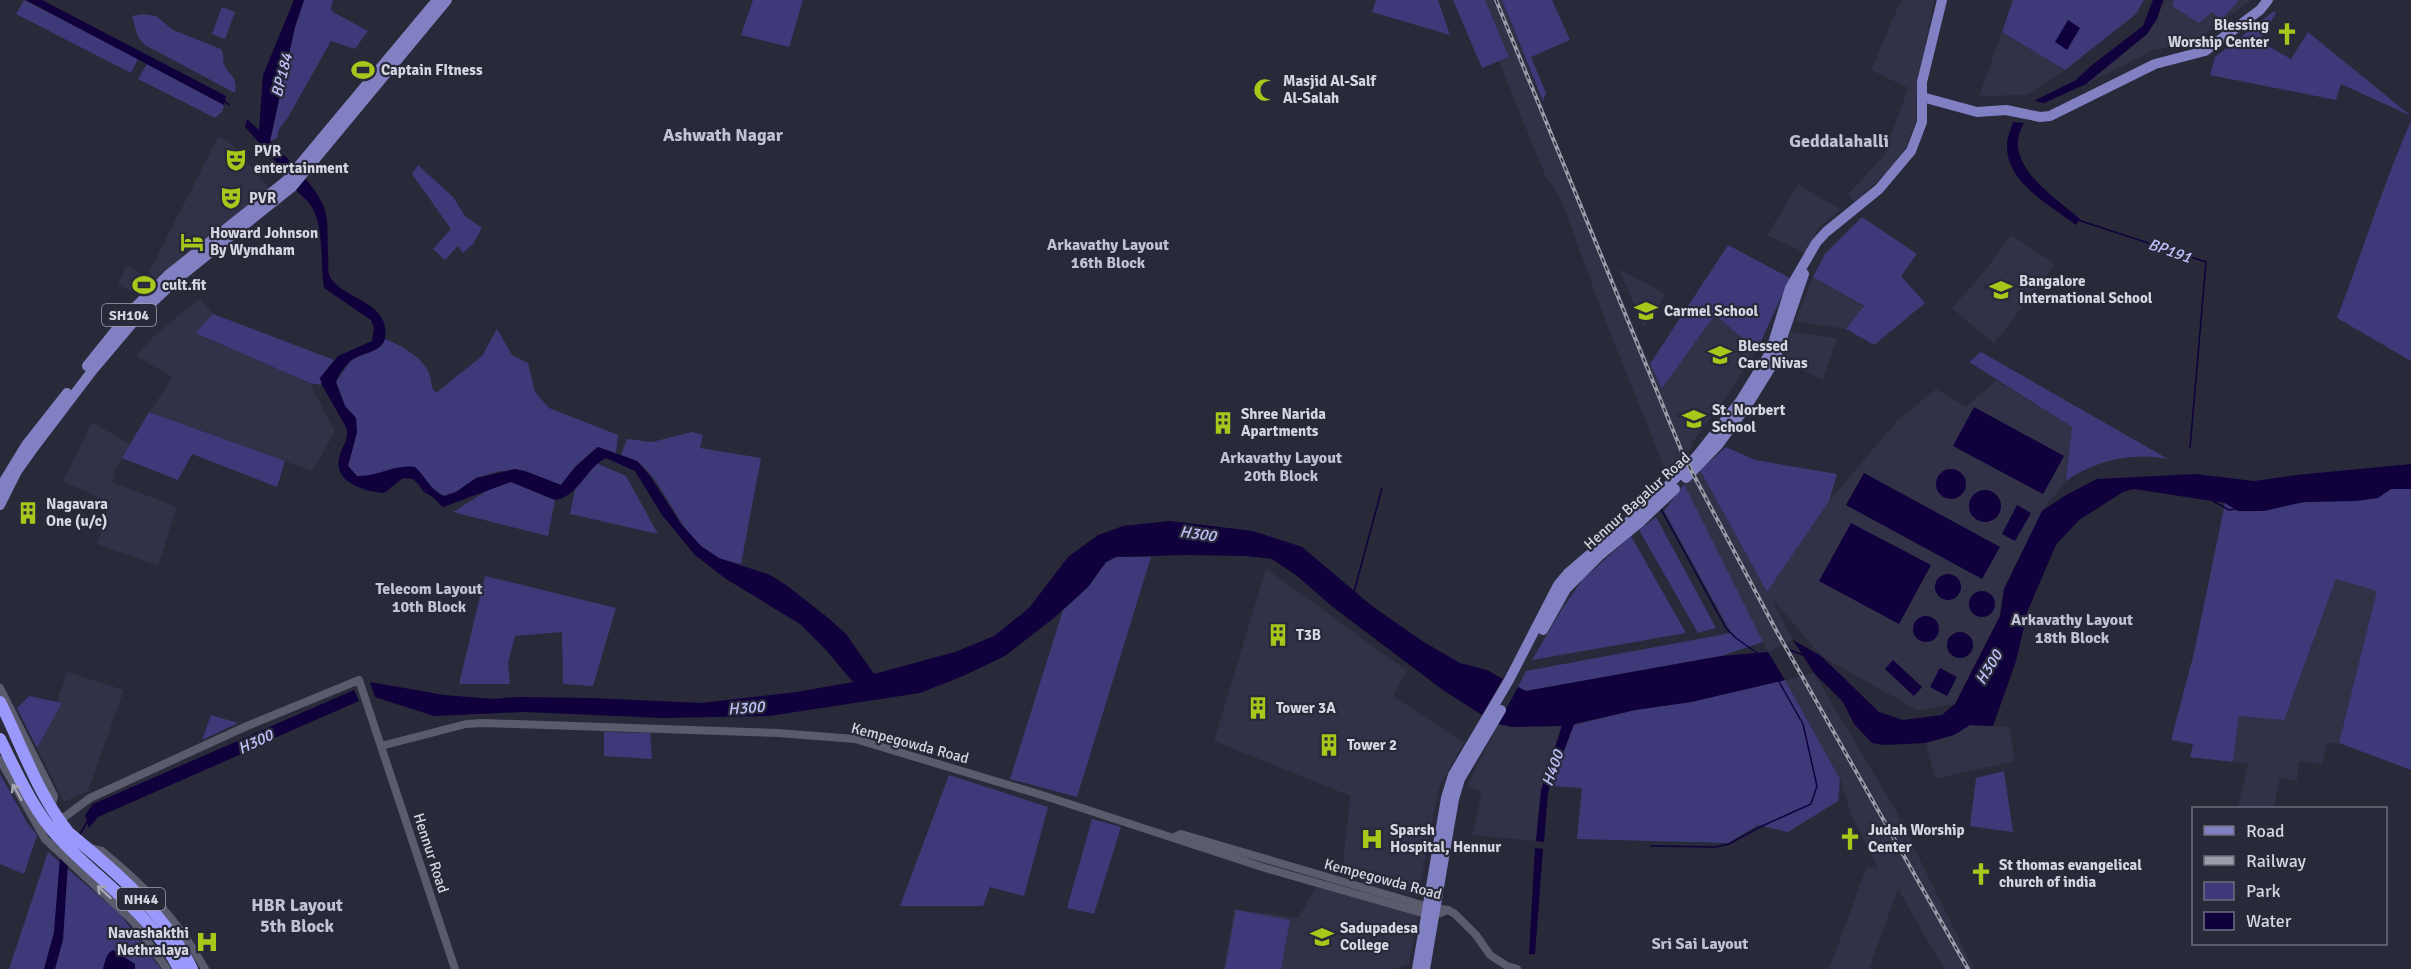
<svg xmlns="http://www.w3.org/2000/svg" width="2411" height="969" font-family="Signika,sans-serif">
<style>
.built{fill:#313147}
.green{fill:#3e3a79}
.water{fill:#10003c}
.lines{fill:none;stroke-linecap:round;stroke-linejoin:round}
.stream{stroke:#10003c;stroke-width:1.5}
.minor{stroke:#5b5b6e;stroke-width:8}
.major{stroke:#8180c3;stroke-width:10}
.highway{stroke:#9a98fb;stroke-width:12}
.rail-casing{stroke:#9b9ca9;stroke-width:4}
.rail{stroke:#282939;stroke-width:1.5;stroke-dasharray:4.5;stroke-linecap:butt}
.oneway{stroke:#a4a5b3}
.labels{text-anchor:middle;stroke-width:4.5;stroke-linejoin:round;paint-order:stroke}
.shield{fill:#282939;stroke:#a1a2af;stroke-width:1.5}
.shield-label{font-size:14px;font-weight:bold;fill:#d5d6e1}
.poi-label{font-size:15px;font-weight:bold;fill:#d5d6e1;stroke:#282939;text-anchor:start}
.street-label{font-size:15px;fill:#d5d6e1;stroke:#282939}
.water-label{font-size:16px;font-style:italic;fill:#bfc1fa;stroke:#282939}
.neighbourhood-label{font-size:16px;font-weight:bold;fill:#c1c2d7;stroke:#282939}
.quarter-label{font-size:18px;font-weight:bold;fill:#c1c2d7;stroke:#282939}
</style>
<rect width="100%" height="100%" fill="#282939"/>
<path class="built" d="M 1485,0 L 1502,0 L 1565,163 L 1650,364 L 1662,387 L 1715,315 L 1757,350 L 1728,394 L 1691,444 L 1692,447 L 1678,468 L 1672,474 L 1663,465 L 1610,333 L 1562,202 L 1552,184 L 1547,180 L 1499,61 L 1509,57 Z
M 1901,0 L 1934,0 L 1917,90 L 1916,121 L 1907,146 L 1894,166 L 1855,202 L 1848,194 L 1883,157 L 1908,88 L 1871,70 Z
M 2166,0 L 2251,0 L 2197,40 L 2154,50 L 2086,84 L 2147,34 Z
M 2002,32 L 2065,70 L 2027,95 L 1979,96 Z
M 218,137 L 229,141 L 270,189 L 154,280 L 140,295 L 118,285 L 126,265 L 153,280 L 149,272 Z
M 1798,184 L 1841,210 L 1819,227 L 1805,253 L 1767,235 Z
M 2011,235 L 2055,264 L 1994,344 L 1952,308 L 1983,273 Z
M 1619,269 L 1666,294 L 1644,328 Z
M 1813,277 L 1864,307 L 1846,329 L 1795,321 Z
M 200,298 L 213,314 L 196,334 L 310,383 L 335,432 L 312,471 L 150,412 L 172,377 L 136,356 L 157,333 Z
M 1791,332 L 1837,338 L 1823,380 L 1780,360 Z
M 1996,380 L 2072,427 L 2066,481 L 2042,511 L 2004,589 L 2000,616 L 1955,704 L 1917,710 L 1821,656 L 1770,596 L 1793,640 L 1768,652 L 1684,484 L 1700,470 L 1767,592 L 1829,501 L 1898,420 L 1936,389 L 1966,407 Z
M 92,422 L 130,444 L 114,473 L 116,475 L 112,482 L 177,507 L 158,566 L 97,544 L 108,509 L 103,507 L 105,501 L 63,481 Z
M 1266,568 L 1407,671 L 1393,696 L 1464,743 L 1439,787 L 1418,897 L 1342,875 L 1350,796 L 1214,741 Z
M 2336,579 L 2378,590 L 2339,743 L 2327,743 L 2322,764 L 2299,761 L 2297,781 L 2280,778 L 2274,808 L 2238,808 L 2248,764 L 2233,762 L 2239,716 L 2284,719 Z
M 67,672 L 124,690 L 88,791 L 64,802 L 37,748 L 61,703 L 57,702 Z
M 1814,673 L 1896,811 L 1974,969 L 1944,969 L 1898,889 L 1869,969 L 1829,969 L 1867,866 L 1878,868 L 1851,815 L 1840,779 L 1785,680 Z
M 1498,724 L 1512,727 L 1562,725 L 1541,790 L 1536,841 L 1472,835 L 1482,792 L 1467,786 Z
M 1970,725 L 2009,727 L 2015,761 L 1935,779 L 1926,743 L 1954,735 Z
M 1317,886 L 1418,916 L 1409,964 L 1393,969 L 1224,969 L 1234,909 L 1298,918 Z"/>
<path class="green" d="M 24,0 L 138,59 L 131,73 L 16,14 Z
M 304,0 L 333,0 L 331,9 L 333,12 L 368,31 L 355,49 L 331,41 L 287,119 L 279,129 L 277,138 L 270,141 L 295,27 Z
M 753,0 L 803,0 L 789,47 L 741,35 Z
M 1376,0 L 1438,0 L 1450,35 L 1372,12 Z
M 1453,0 L 1485,0 L 1509,57 L 1482,68 Z
M 1502,0 L 1552,0 L 1570,40 L 1531,57 L 1546,93 L 1543,101 Z
M 2013,0 L 2144,0 L 2136,14 L 2065,70 L 2002,32 Z
M 2174,0 L 2239,0 L 2221,20 L 2212,12 L 2199,23 L 2172,6 Z
M 222,7 L 235,12 L 225,39 L 212,34 Z
M 2274,11 L 2276,13 L 2259,41 L 2291,59 L 2308,32 L 2411,116 L 2341,84 L 2336,100 L 2210,75 L 2215,57 Z
M 142,14 L 156,16 L 173,30 L 221,49 C 225,55 222,57 224,64 C 229,77 238,75 235,93 L 145,45 L 138,37 L 132,16 Z
M 147,64 L 224,105 L 222,112 L 215,118 L 138,79 Z
M 2411,121 L 2411,361 L 2337,318 C 2362,253 2383,185 2411,121 Z
M 418,165 L 453,197 L 465,216 L 482,228 L 473,244 L 463,253 L 458,246 L 445,260 L 433,249 L 451,229 L 412,174 Z
M 1862,217 L 1917,254 L 1901,276 L 1925,303 L 1874,345 L 1846,329 L 1864,306 L 1813,277 L 1825,254 Z
M 1728,245 L 1790,278 L 1757,350 L 1715,315 L 1662,388 L 1650,364 Z
M 213,314 L 334,360 L 320,378 L 322,385 L 310,383 L 195,333 Z
M 497,329 L 512,355 L 528,363 L 535,392 L 549,408 L 618,435 L 616,453 L 597,447 L 575,467 L 561,485 L 525,471 L 500,471 L 476,478 L 456,492 L 444,496 L 429,486 L 422,474 L 357,476 L 348,466 L 357,432 L 356,418 L 345,406 L 336,382 L 351,360 L 380,347 L 385,339 C 400,345 425,358 430,376 C 432,383 430,386 436,393 L 482,356 Z
M 1981,352 L 2168,459 C 2134,452 2095,460 2066,481 L 2072,427 L 1969,362 Z
M 149,412 L 285,461 L 277,487 L 192,454 L 178,480 L 122,458 Z
M 692,432 L 703,435 L 700,448 L 761,458 L 741,564 C 734,562 725,561 718,558 C 678,538 670,488 638,462 C 634,459 627,457 621,455 L 627,439 L 652,442 Z
M 1726,447 L 1755,460 L 1837,474 L 1829,501 L 1767,592 L 1700,470 Z
M 596,463 L 626,476 L 658,534 L 570,514 L 575,489 Z
M 511,482 L 555,500 L 548,536 L 453,512 L 488,490 Z
M 1684,484 L 1763,642 L 1721,656 L 1526,691 L 1518,687 L 1526,671 L 1731,633 L 1664,511 Z
M 2391,489 L 2411,489 L 2411,770 L 2339,743 L 2377,591 L 2336,579 L 2284,720 L 2239,716 L 2233,762 L 2190,757 L 2193,744 L 2171,740 L 2194,653 L 2225,503 C 2230,506 2235,510 2241,511 C 2262,513 2281,506 2301,503 C 2332,498 2363,507 2391,489 Z
M 1656,517 L 1716,628 L 1698,633 L 1639,530 Z
M 1631,536 L 1686,633 L 1532,660 L 1562,609 L 1583,579 Z
M 1116,557 L 1151,557 L 1077,797 L 1010,779 L 1063,610 L 1088,587 L 1106,562 Z
M 485,576 L 616,608 L 593,686 L 563,684 L 562,632 L 515,636 L 508,663 L 510,684 L 459,684 Z
M 1785,680 L 1840,779 L 1838,801 L 1788,832 L 1758,825 L 1728,843 L 1577,839 L 1582,788 L 1551,786 L 1574,725 L 1635,710 L 1691,702 Z
M 29,696 L 62,703 L 37,748 L 17,708 Z
M 211,715 L 238,723 L 202,740 Z
M 604,732 L 650,733 L 652,759 L 604,756 Z
M 2004,771 L 2013,832 L 1970,826 L 1976,778 Z
M 0,774 L 28,824 L 37,835 L 24,874 L 0,864 Z
M 949,775 L 1048,807 L 1024,896 L 990,887 L 983,906 L 900,906 Z
M 1092,819 L 1121,827 L 1094,914 L 1067,908 Z
M 48,852 L 120,914 L 161,969 L 9,969 Z
M 1236,910 L 1290,920 L 1281,969 L 1225,969 Z"/>
<path class="water" d="M 26,0 L 42,0 L 226,96 L 224,105 Z
M 294,0 L 304,0 L 295,27 L 270,141 L 295,166 L 286,173 L 245,127 L 247,119 L 259,130 L 263,75 Z
M 2153,0 L 2163,0 L 2157,19 L 2147,34 L 2086,84 L 2044,103 L 2034,101 L 2076,80 L 2092,65 L 2143,26 Z
M 2068,20 L 2080,28 L 2067,50 L 2055,42 Z
M 2013,122 L 2024,123 C 2000,164 2054,196 2080,219 L 2076,225 C 2050,205 2006,183 2007,145 C 2007,138 2011,129 2013,122 Z
M 305,178 C 331,210 327,215 328,254 C 329,261 327,271 330,277 C 343,300 391,301 385,338 C 383,352 361,353 352,360 C 345,365 339,374 336,382 L 345,406 L 356,418 L 357,432 L 348,466 L 357,476 C 378,477 394,464 415,467 C 426,477 430,490 444,496 L 456,492 L 476,478 L 515,469 L 525,471 L 561,485 L 575,467 L 598,447 L 637,461 L 650,476 L 681,524 L 701,546 L 719,558 L 770,575 L 786,585 L 827,617 L 846,634 L 874,674 L 955,652 L 994,636 L 1029,608 L 1068,557 L 1098,535 L 1123,526 L 1170,521 L 1253,531 L 1302,547 L 1372,606 L 1422,641 L 1460,663 L 1487,670 L 1503,679 L 1482,715 L 1443,690 L 1334,608 L 1297,576 L 1272,559 L 1246,556 L 1185,555 L 1116,557 L 1106,562 L 1088,587 L 1055,617 L 1005,656 L 963,676 L 920,693 L 769,716 L 663,718 L 524,712 L 434,716 L 375,697 L 370,682 L 444,695 L 493,699 L 517,697 L 592,698 L 701,703 L 797,692 L 853,682 L 825,649 L 800,624 L 726,579 L 695,555 L 662,515 L 635,471 L 606,458 C 586,468 578,497 555,500 L 511,482 L 443,507 L 413,479 L 403,478 L 384,493 C 367,492 334,483 339,459 C 341,446 350,441 346,427 L 322,385 L 320,378 L 338,356 L 372,341 L 374,328 L 371,320 L 324,288 C 320,263 325,223 309,203 C 305,198 300,194 296,190 Z
M 1974,407 L 2064,456 L 2043,494 L 1953,446 Z
M 2411,464 L 2411,489 L 2391,489 L 2378,498 L 2356,501 L 2303,502 L 2264,511 L 2238,511 L 2225,503 L 2134,489 L 2123,492 L 2079,520 L 2056,545 L 2028,610 L 2016,661 L 1993,726 L 1970,725 L 1954,735 L 1925,743 L 1884,745 L 1872,743 L 1854,724 L 1843,702 L 1814,673 L 1793,640 L 1821,656 L 1879,712 L 1903,720 L 1942,715 L 1955,704 L 2000,616 L 2004,589 L 2042,511 L 2066,495 L 2097,479 L 2195,474 L 2254,481 L 2296,475 Z
M1936 484a15 15 0 1 1 30 0a15 15 0 1 1-30 0Z
M 1864,473 L 2000,547 L 1982,579 L 1846,505 Z
M1969 506a16 16 0 1 1 32 0a16 16 0 1 1-32 0Z
M 2017,505 L 2031,513 L 2015,541 L 2002,534 Z
M 1851,523 L 1931,565 L 1899,624 L 1819,581 Z
M1935 587a13 13 0 1 1 26 0a13 13 0 1 1-26 0Z
M1969 604a13 13 0 1 1 26 0a13 13 0 1 1-26 0Z
M1913 629a13 13 0 1 1 26 0a13 13 0 1 1-26 0Z
M1947 645a13 13 0 1 1 26 0a13 13 0 1 1-26 0Z
M 1768,652 L 1785,680 L 1691,702 L 1635,710 L 1574,724 L 1548,792 L 1544,842 L 1536,841 L 1541,790 L 1562,726 L 1512,727 L 1498,724 L 1518,687 L 1526,691 L 1721,656 Z
M 1893,660 L 1922,687 L 1914,696 L 1885,669 Z
M 1940,668 L 1957,677 L 1947,696 L 1930,687 Z
M 354,690 L 359,701 L 256,746 L 251,735 Z
M 249,736 L 255,748 L 98,817 L 89,828 L 85,815 L 93,804 Z
M 1535,848 L 1543,849 L 1535,954 L 1529,954 Z
M 60,857 L 68,863 L 63,940 L 55,969 L 44,969 L 54,932 Z
M 113,950 L 135,964 L 135,969 L 103,969 C 105,962 106,953 113,950 Z"/>
<g class="lines">
<path class="stream" d="M 224,100 L 229,105
M 2078,220 L 2206,262 L 2190,448
M 420,485 L 424,491 L 431,495
M 2213,501 L 2229,510 L 2236,509
M 1661,509 L 1726,628 L 1736,638 L 1757,653
M 1354,592 L 1382,488
M 1790,650 L 1803,655
M 80,834 L 87,822
M 1651,846 L 1716,847 L 1729,844 L 1760,827 L 1811,804 L 1817,786 L 1803,724 L 1778,680"/>
<path class="minor" d="M 0,688 L 54,796 L 51,808
M 381,746 L 466,724 L 483,723 L 778,733 L 855,739 L 1045,796 L 1265,868 L 1422,913 L 1435,915 L 1448,910
M 0,760 L 45,839 L 133,921 L 167,969
M 59,821 L 90,798 L 247,726 L 359,680 L 455,969
M 1174,837 L 1181,834 L 1429,907 L 1448,910 L 1455,914 L 1476,935 L 1490,955 L 1507,966 L 1517,969
M 90,848 L 102,851 C 145,886 178,920 205,969"/>
<path class="major" d="M 1922,97 L 1977,112 L 2006,110 L 2040,117 L 2050,116 L 2155,64 L 2205,51 L 2260,10 L 2268,0
M 87,366 L 132,310 L 168,275 L 286,181 L 437,0
M 1686,478 L 1718,445 L 1748,404 L 1774,362 L 1804,274
M 0,488 L 26,445 L 67,393
M 0,505 L 17,471 L 32,450 L 92,371 L 141,313 L 176,280 L 292,187 L 447,0
M 1543,630 L 1566,589 L 1599,556 L 1638,524 L 1675,489
M 1417,969 L 1446,798 L 1453,775 L 1509,680 L 1558,585 L 1568,573 L 1657,497 L 1696,457 L 1741,400 L 1770,353 L 1790,288 L 1816,243 L 1826,232 L 1879,189 L 1911,151 L 1922,122 L 1922,82 L 1942,0
M 1425,969 L 1454,799 L 1460,779 L 1501,710"/>
<path class="highway" d="M 0,702 C 22,746 38,795 69,833 C 115,871 166,914 192,969
M 0,739 C 17,773 33,810 59,838 C 100,882 151,913 179,969"/>
<g class="rail-casing">
<path id="rail" d="M 1496,0 L 1684,457 L 1777,632 L 1968,969"/>
</g>
<use href="#rail" class="rail"/>
</g>
<defs><path id="oneway-shaft" d="M-6 0H5M1.5-3L5.5 0L1.5 3" fill="none" stroke-width="1.6" stroke-linecap="round" stroke-linejoin="round" transform="scale(1.5)"/></defs>
<g class="oneway">
<use href="#oneway-shaft" transform="translate(17 792) rotate(-119)"/>
<use href="#oneway-shaft" transform="translate(104 892) rotate(-137)"/>
</g>
<defs>
<g id="church-bare" transform="scale(1.8)"><path d="M-1.2-6h2.4v3.5h3.3v2.4h-3.3V6h-2.4V-.1h-3.3v-2.4h3.3Z" fill="#a8c71b" stroke="#282939" stroke-width="2.5" paint-order="stroke"/></g>
<g id="stadium-bare" transform="scale(1.8)"><path d="M0-5a6.5 5 0 1 0 0 10a6.5 5 0 1 0 0-10ZM-3.5-1.8h7v3.6h-7Z" fill="#a8c71b" stroke="#282939" stroke-width="2.5" paint-order="stroke"/></g>
<g id="mosque-bare" transform="scale(1.8)"><path d="M3.5-4.9A6 6 0 1 0 3.5 4.9A5 5 0 1 1 3.5-4.9Z" fill="#a8c71b" stroke="#282939" stroke-width="2.5" paint-order="stroke"/></g>
<g id="theatre-bare" transform="scale(1.8)"><path d="M-5-5.5Q0-4 5-5.5V0Q5 5 0 6Q-5 5-5 0ZM-3.3-2.5H-1v1.5H-3.3ZM1-2.5H3.3v1.5H1ZM-2.8 1Q0 5.5 2.8 1Z" fill="#a8c71b" stroke="#282939" stroke-width="2.5" paint-order="stroke"/></g>
<g id="hotel-bare" transform="scale(1.8)"><path d="M-6-4.5h1.5V1H6V5H4.5V3h-9V5H-6ZM-4 0a1.8 1.8 0 1 1 3.6 0ZM.5 0V-2.5h3Q6-2.5 6 0Z" fill="#a8c71b" stroke="#282939" stroke-width="2.5" paint-order="stroke"/></g>
<g id="school-bare" transform="scale(1.8)"><path d="M0-5L7-2L0 1L-7-2ZM-4 1L0 2.5L4 1V4Q0 6-4 4Z" fill="#a8c71b" stroke="#282939" stroke-width="2.5" paint-order="stroke"/></g>
<g id="building-bare" transform="scale(1.8)"><path d="M-4-6H4V6H1V3H-1V6H-4ZM-2.5-4.3h1.7v1.8h-1.7ZM.8-4.3h1.7v1.8H.8ZM-2.5-1h1.7V.8h-1.7ZM.8-1h1.7V.8H.8Z" fill="#a8c71b" stroke="#282939" stroke-width="2.5" paint-order="stroke"/></g>
<g id="hospital-bare" transform="scale(1.8)"><path d="M-5-5h3v3.5h4V-5h3V5h-3V1.5h-4V5h-3Z" fill="#a8c71b" stroke="#282939" stroke-width="2.5" paint-order="stroke"/></g>
<g id="university-bare" transform="scale(1.8)"><path d="M0-5L7-2L0 1L-7-2ZM-4 1L0 2.5L4 1V4Q0 6-4 4Z" fill="#a8c71b" stroke="#282939" stroke-width="2.5" paint-order="stroke"/></g>
</defs>
<g fill-rule="evenodd">
<use href="#church-bare" x="2287" y="34"/>
<use href="#stadium-bare" x="363" y="70"/>
<use href="#mosque-bare" x="1265" y="90"/>
<use href="#theatre-bare" x="236" y="160"/>
<use href="#theatre-bare" x="231" y="198"/>
<use href="#hotel-bare" x="192" y="242"/>
<use href="#stadium-bare" x="144" y="285"/>
<use href="#school-bare" x="2001" y="290"/>
<use href="#school-bare" x="1646" y="311"/>
<use href="#school-bare" x="1720" y="355"/>
<use href="#school-bare" x="1694" y="419"/>
<use href="#building-bare" x="1223" y="423"/>
<use href="#building-bare" x="28" y="513"/>
<use href="#building-bare" x="1278" y="635"/>
<use href="#building-bare" x="1258" y="708"/>
<use href="#building-bare" x="1329" y="745"/>
<use href="#hospital-bare" x="1372" y="839"/>
<use href="#church-bare" x="1850" y="839"/>
<use href="#church-bare" x="1981" y="874"/>
<use href="#university-bare" x="1322" y="937"/>
<use href="#hospital-bare" x="207" y="942"/>
</g>
<g class="labels">
<g class="shield">
<rect x="102" y="304" width="54" height="22" rx="4.5"/>
<rect x="117" y="888" width="48" height="22" rx="4.5"/>
</g>
<g class="shield-label">
<text x="129" y="320">SH104</text>
<text x="141" y="904">NH44</text>
</g>
<g class="poi-label">
<text x="2269" y="30" text-anchor="end">Blessing<tspan x="2269" dy="17">Worship Center</tspan></text>
<text x="381" y="75">Captain FItness</text>
<text x="1283" y="86">Masjid Al-Salf<tspan x="1283" dy="17">Al-Salah</tspan></text>
<text x="254" y="156">PVR<tspan x="254" dy="17">entertainment</tspan></text>
<text x="249" y="203">PVR</text>
<text x="210" y="238">Howard Johnson<tspan x="210" dy="17">By Wyndham</tspan></text>
<text x="2019" y="286">Bangalore<tspan x="2019" dy="17">International School</tspan></text>
<text x="162" y="290">cult.fit</text>
<text x="1664" y="316">Carmel School</text>
<text x="1738" y="351">Blessed<tspan x="1738" dy="17">Care Nivas</tspan></text>
<text x="1712" y="415">St. Norbert<tspan x="1712" dy="17">School</tspan></text>
<text x="1241" y="419">Shree Narida<tspan x="1241" dy="17">Apartments</tspan></text>
<text x="46" y="509">Nagavara<tspan x="46" dy="17">One (u/c)</tspan></text>
<text x="1296" y="640">T3B</text>
<text x="1276" y="713">Tower 3A</text>
<text x="1347" y="750">Tower 2</text>
<text x="1390" y="835">Sparsh<tspan x="1390" dy="17">Hospital, Hennur</tspan></text>
<text x="1868" y="835">Judah Worship<tspan x="1868" dy="17">Center</tspan></text>
<text x="1999" y="870">St thomas evangelical<tspan x="1999" dy="17">church of india</tspan></text>
<text x="1340" y="933">Sadupadesa<tspan x="1340" dy="17">College</tspan></text>
<text x="189" y="938" text-anchor="end">Navashakthi<tspan x="189" dy="17">Nethralaya</tspan></text>
</g>
<g class="street-label">
<text transform="translate(1637 501) rotate(-42)" y="5">Hennur Bagalur Road</text>
<text transform="translate(910 743) rotate(15)" y="5">Kempegowda Road</text>
<text transform="translate(431 853) rotate(72)" y="5">Hennur Road</text>
<text transform="translate(1383 879) rotate(15)" y="5">Kempegowda Road</text>
</g>
<g class="water-label">
<text transform="translate(281 75) rotate(-76)" y="6">BP184</text>
<text transform="translate(2170 250) rotate(19)" y="6">BP191</text>
<text transform="translate(1198 533) rotate(8)" y="6">H300</text>
<text transform="translate(1988 667) rotate(-59)" y="6">H300</text>
<text transform="translate(746 707) rotate(-5)" y="6">H300</text>
<text transform="translate(255 741) rotate(-25)" y="6">H300</text>
<text transform="translate(1552 768) rotate(-71)" y="6">H400</text>
</g>
<g class="neighbourhood-label">
<text x="1108" y="250">Arkavathy Layout<tspan x="1108" dy="18">16th Block</tspan></text>
<text x="1281" y="463">Arkavathy Layout<tspan x="1281" dy="18">20th Block</tspan></text>
<text x="429" y="594">Telecom Layout<tspan x="429" dy="18">10th Block</tspan></text>
<text x="2072" y="625">Arkavathy Layout<tspan x="2072" dy="18">18th Block</tspan></text>
<text x="1700" y="949">Sri Sai Layout</text>
</g>
<g class="quarter-label">
<text x="723" y="141">Ashwath Nagar</text>
<text x="1839" y="147">Geddalahalli</text>
<text x="297" y="911">HBR Layout<tspan x="297" dy="21">5th Block</tspan></text>
</g>
</g>
<rect x="2192" y="807" width="195" height="138" fill="#282939" stroke="#6d6e7c" stroke-width="1.5"/>
<rect x="2204" y="826" width="30" height="9" fill="#8180c3" stroke="#6d6e7c" stroke-width="1.5"/>
<text x="2246" y="837" font-size="18" fill="#d5d6e1">Road</text>
<rect x="2204" y="856" width="30" height="9" fill="#9b9ca9" stroke="#6d6e7c" stroke-width="1.5"/>
<text x="2246" y="867" font-size="18" fill="#d5d6e1">Railway</text>
<rect x="2204" y="882" width="30" height="18" fill="#3e3a79" stroke="#6d6e7c" stroke-width="1.5"/>
<text x="2246" y="897" font-size="18" fill="#d5d6e1">Park</text>
<rect x="2204" y="912" width="30" height="18" fill="#10003c" stroke="#6d6e7c" stroke-width="1.5"/>
<text x="2246" y="927" font-size="18" fill="#d5d6e1">Water</text>
</svg>
